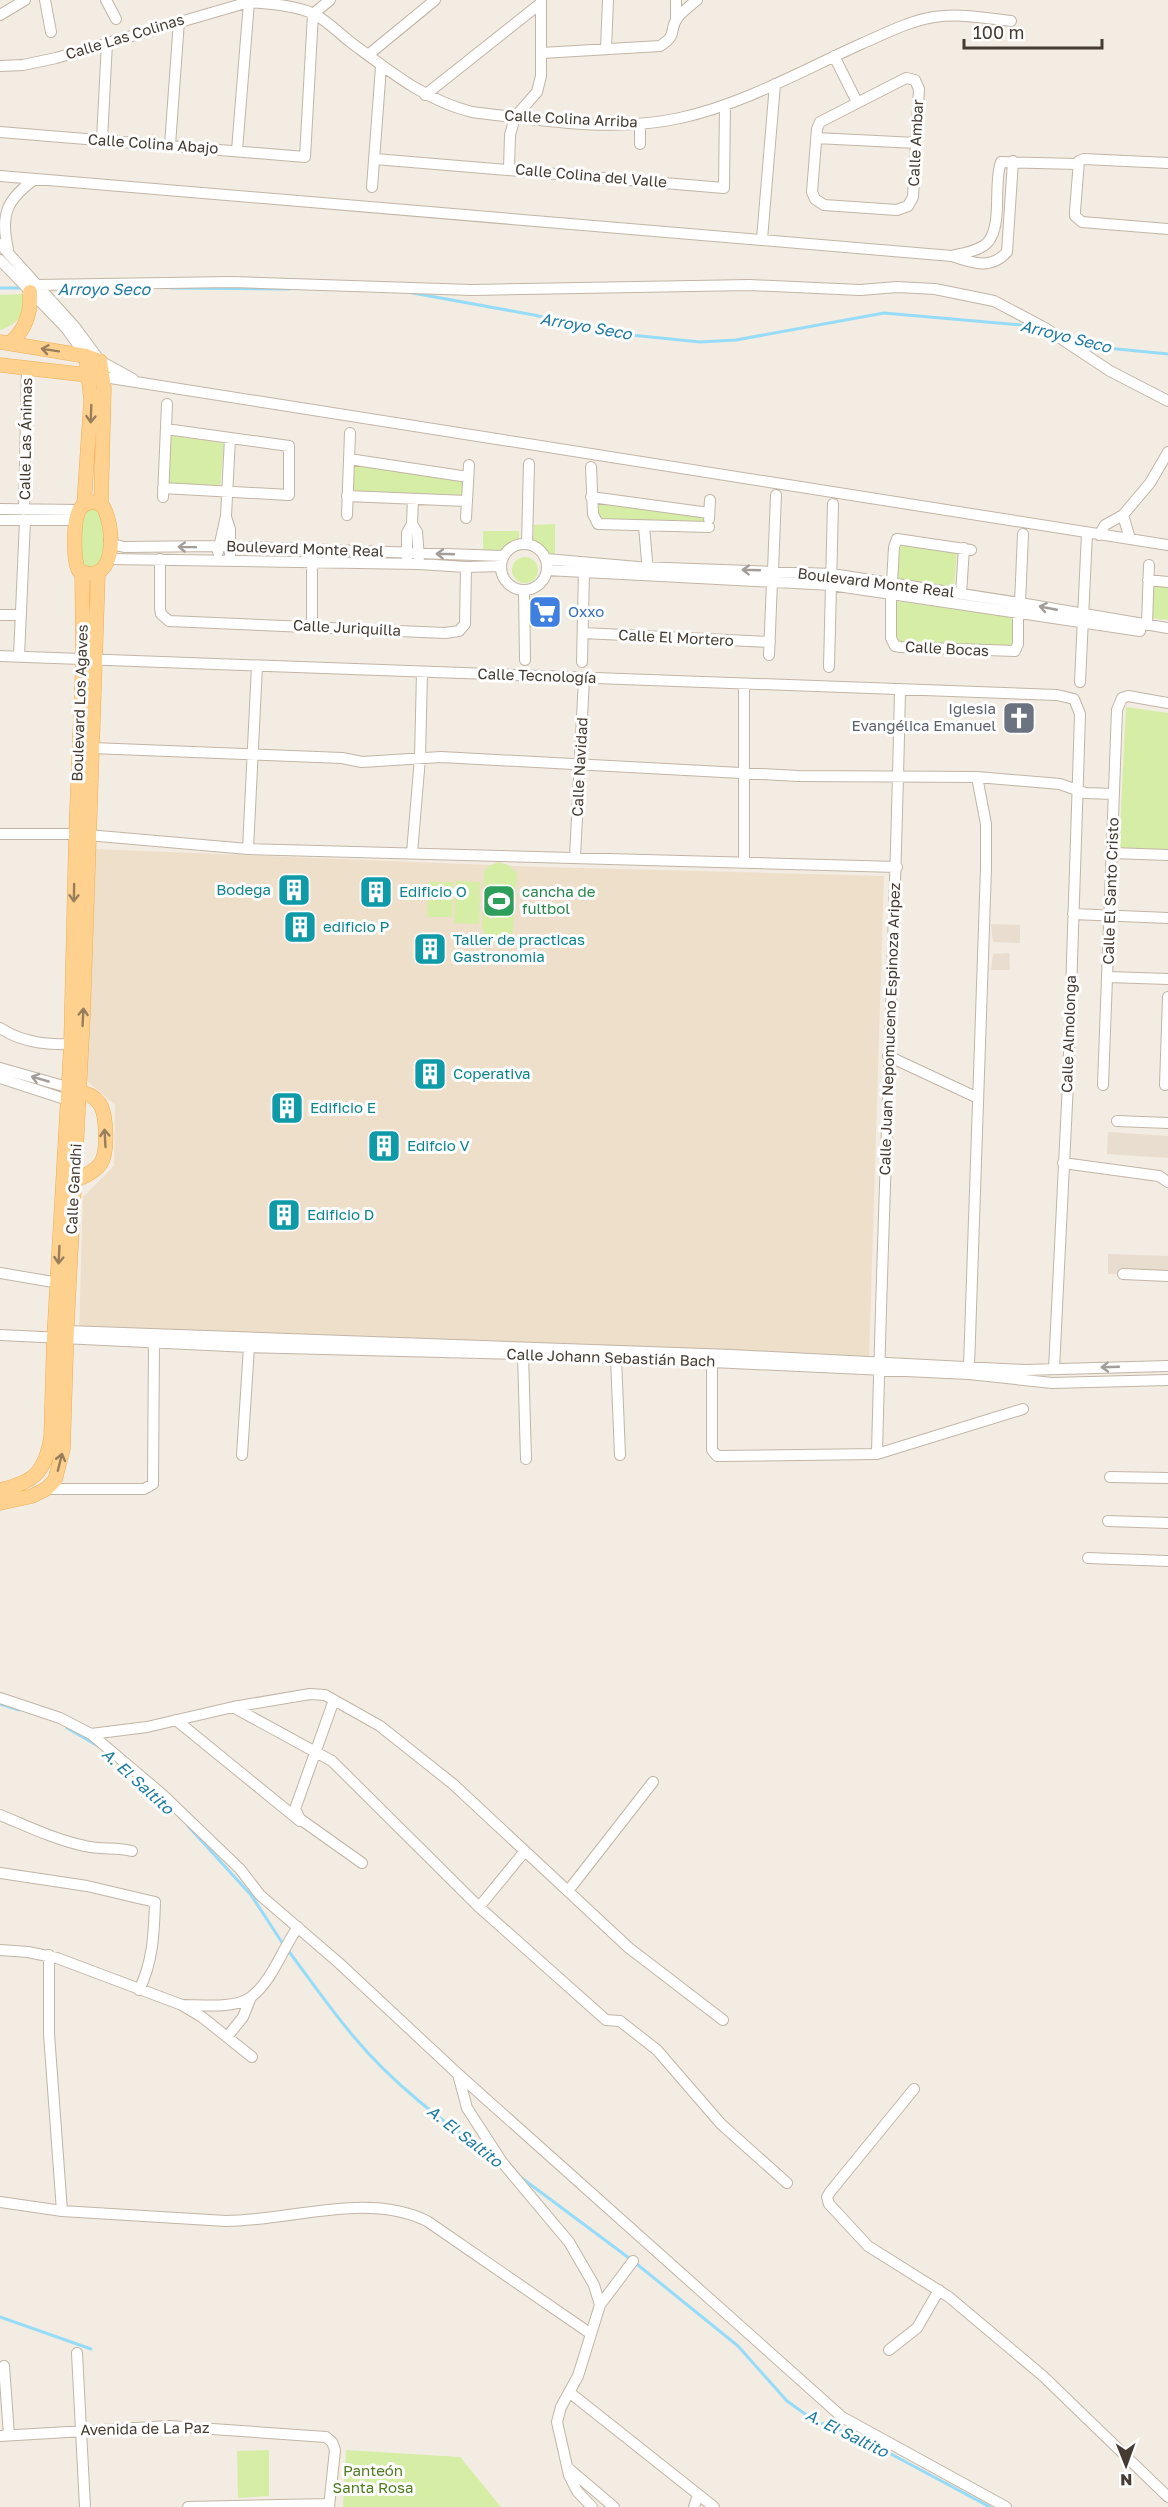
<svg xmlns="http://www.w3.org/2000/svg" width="1168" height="2507" font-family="'Golos Text',sans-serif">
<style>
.residential{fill:#e8ddcf}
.education{fill:#eedfca}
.green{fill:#d6eda5}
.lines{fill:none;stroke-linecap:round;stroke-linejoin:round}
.stream{stroke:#96dcf8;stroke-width:3}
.minor-casing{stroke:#c2b5a6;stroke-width:12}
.major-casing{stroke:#f0ad52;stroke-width:15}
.minor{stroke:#fff;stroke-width:10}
.major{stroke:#ffd18f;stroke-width:14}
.oneway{stroke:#997e5c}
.oneway2{stroke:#a29d98}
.labels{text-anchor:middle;stroke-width:6;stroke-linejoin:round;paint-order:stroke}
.street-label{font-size:15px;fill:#453b32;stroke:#fff}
.shop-label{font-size:15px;fill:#366cbe;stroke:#fff;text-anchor:start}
.worship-label{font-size:15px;fill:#5b616d;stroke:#fff;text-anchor:end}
.culture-label{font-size:15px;fill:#0d838f;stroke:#fff;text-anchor:start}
.leisure-label{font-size:15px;fill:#27864d;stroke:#fff;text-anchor:start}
.park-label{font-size:15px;fill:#4e7c1f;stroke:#fff}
.water-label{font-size:16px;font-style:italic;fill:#1e7ba2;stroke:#fff}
</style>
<rect width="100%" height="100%" fill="#f3ece2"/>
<path class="residential" d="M 991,924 L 1020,925 L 1020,943 L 993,942 Z
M 1009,953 L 1010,970 L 991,970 L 993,954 Z
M 1108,1132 L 1168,1136 L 1168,1158 L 1107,1154 Z
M 1108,1254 L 1168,1256 L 1168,1275 L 1108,1274 Z"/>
<path class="education" d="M 96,849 L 542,867 L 884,876 L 869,1360 L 79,1332 L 83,1197 L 114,1166 L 115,1105 L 87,1081 Z"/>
<path class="green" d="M 23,294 C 25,314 20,323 0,330 L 0,295 Z
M 168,435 L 224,443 L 220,489 L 165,486 Z
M 352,463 L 466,480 L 465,498 L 351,493 Z
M 598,501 L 707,515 L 705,525 L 597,519 Z
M 86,506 L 104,511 L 105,560 L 98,569 L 82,567 L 79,516 Z
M 555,524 L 555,558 L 549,557 L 543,548 L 533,541 L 534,525 Z
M 483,531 L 519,531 L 519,542 L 505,552 L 483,555 Z
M 897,541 L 957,551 L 954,589 L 896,579 Z
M512 570a13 13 0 1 1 26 0a13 13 0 1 1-26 0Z
M 1151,583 L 1168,585 L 1168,620 L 1150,618 Z
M 895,601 L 1015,617 L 1016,650 L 894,644 Z
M 1126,707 L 1168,713 L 1168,851 L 1119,850 Z
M 498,862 L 508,865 L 517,873 L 513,932 L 509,937 C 497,940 488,940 482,929 L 484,871 L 491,865 Z
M 456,881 L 480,882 L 479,924 L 454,923 Z
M 428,882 L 453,882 L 452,917 L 427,917 Z
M 269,2450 L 269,2496 L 238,2498 L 237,2451 Z
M 346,2450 L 460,2457 L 501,2507 L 343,2507 Z"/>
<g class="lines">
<path class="stream" d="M 0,288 L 23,288
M 170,288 L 290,289
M 413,293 L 534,315 L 611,333 L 700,342 L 736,340 L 884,313 L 1032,326
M 1064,335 L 1097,347 L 1168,354
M 0,1704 L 19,1710
M 67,1728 L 98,1746
M 188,1826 L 251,1895 L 283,1944
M 287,1949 C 309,1978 330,2009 354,2037 C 393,2084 442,2121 492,2156
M 519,2176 L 633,2261 L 738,2346 L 787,2401 L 815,2421 L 863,2439 L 990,2507
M 0,2317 L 91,2349"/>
<g class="minor-casing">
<path id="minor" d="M 45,0 L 51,32
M 106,0 L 116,19
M 676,0 L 676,19
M 0,15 L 25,0
M 606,49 L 608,0
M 542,53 L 660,46 C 679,34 668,30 678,17 C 683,11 691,5 697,0
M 368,55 L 435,0
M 834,56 L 857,102
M 0,66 L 23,65 L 56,58 L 249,2 C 269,4 293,5 312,13 C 325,19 338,32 349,41 C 388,70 424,100 472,112 C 540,120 613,133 680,118 C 744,104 803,70 861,44 C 884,34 909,21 934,17 C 959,13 986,18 1011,21
M 906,78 L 915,80 L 919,89 L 913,197 L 908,206 L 897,210 L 824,205 L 815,199 L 812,192 L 817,129 L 820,122 Z
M 425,95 L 541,3
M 640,125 L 640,144
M 0,132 L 305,157 L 313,14 L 330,0
M 816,138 L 916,143
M 102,140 L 107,42
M 170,145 L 179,21
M 237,150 L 249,2
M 375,159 L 724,188 L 725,105
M 1168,163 L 1084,159 L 1079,161 L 1075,211 L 1075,216 L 1082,222 L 1168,229
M 509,169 L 510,135 L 515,117 L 537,92 L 541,76 L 541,0
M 0,176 L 952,256 C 963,253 980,251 988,242 C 1003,224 993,182 1001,162 L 1078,164
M 372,187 L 381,67
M 762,239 L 775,84
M 0,244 L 75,327 L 100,361 L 133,379
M 8,249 C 0,214 7,199 35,179
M 952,256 C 972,263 991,270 1007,252 L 1013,161
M 0,260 L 66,328 L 86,356
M 37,285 L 231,282 L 472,290 L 750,285 L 860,290 L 897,287 L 935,289 L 994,301 L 1045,328 L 1110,371 L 1168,401
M 104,377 L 1168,545
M 349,459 L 468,477
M 591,467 L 593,514 L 598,524 L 709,527
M 163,488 L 289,495 L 289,446 L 166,429
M 347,496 L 467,501
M 163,497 L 167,404
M 591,497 L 709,513
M 413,499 L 412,524 L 417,532 L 419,558
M 0,509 L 79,510
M 24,510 L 27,368
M 347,515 L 350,433
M 226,517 L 230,529 L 230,555
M 466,518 L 469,465
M 709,519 L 710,500
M 0,520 L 76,520
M 644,526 L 648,573
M 1099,535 L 1105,525 L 1123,515
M 1130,539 L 1123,515 L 1150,483 L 1168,452
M 109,540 L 116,545 L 124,547 L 218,546 L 503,556
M 527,544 L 529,464
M501 567a23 23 0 1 1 46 0a23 23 0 1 1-46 0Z
M 218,552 L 226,516 L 230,438
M 407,558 L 407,533 L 412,524
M 109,559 L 419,564 L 466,567 L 501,566
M 160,559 L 160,608 L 161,614 L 169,621 L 445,633 L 459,631 L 465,624 L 466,567
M 546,559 L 638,567 L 832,574 L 1020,603 L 1168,628
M 547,570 L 831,585 L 1140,631
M 773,571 L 776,495
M 1148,580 L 1168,582
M 892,583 L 894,547 L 897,539 L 971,550
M 524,590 L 525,660
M 891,594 L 891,638 L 895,646 L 900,647 L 1015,651 L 1018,644 L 1018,614
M 961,594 L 964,548
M 1020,603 L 1023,534
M 0,615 L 21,615
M 1147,625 L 1149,565
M 312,626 L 312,557
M 583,633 L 770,642
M 769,655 L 772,581
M 0,656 L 1057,695 L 1074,699 L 1080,714 L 1078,778 L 1068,1083 L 1054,1369
M 19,656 L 25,521
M 582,662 L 584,571
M 829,667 L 833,504
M 1080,682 L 1087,533
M 92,748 L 342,758 L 362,762 L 441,757 L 798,776 L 977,777 L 1060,784 L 1085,793 L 1114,794
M 0,834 L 76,834 L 248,849 L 897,867
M 248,849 L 257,666
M 412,853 L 420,758 L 422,672
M 1112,853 L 1168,855
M 575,857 L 584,678
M 744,863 L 744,684
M 1073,914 L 1168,918
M 1108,977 L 1168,979
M 0,1028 C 25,1044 49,1045 79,1044
M 888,1056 L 978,1098
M 0,1068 L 74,1089
M 0,1078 L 74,1102
M 1103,1085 L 1117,710 L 1122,698 L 1128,696 L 1168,703
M 1165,1085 L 1168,997
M 1117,1121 L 1168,1123
M 1063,1163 L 1159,1176 L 1168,1182
M 0,1273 L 65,1284
M 1123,1274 L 1168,1276
M 67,1331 L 732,1355 L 1024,1370 L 1168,1366
M 0,1335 L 249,1347 L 523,1354 L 712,1362 L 969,1374 L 1052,1383 L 1168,1380
M 523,1354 L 526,1459
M 616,1358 L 620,1455
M 712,1362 L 712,1450 L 717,1456 L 877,1454 L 1023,1409
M 969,1367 L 986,868 L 986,824 L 977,777
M 877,1454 C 883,1199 895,944 900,689
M 242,1455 L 249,1347
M 1110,1477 L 1168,1478
M 46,1489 L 144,1489 L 153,1484 L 154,1342
M 1108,1521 L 1168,1523
M 1088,1558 L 1168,1561
M 0,1698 L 60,1718 L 91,1734 L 163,1795 L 240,1869 L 260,1895 L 339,1963 L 458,2074 L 842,2417 L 1006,2507
M 334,1700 L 295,1809 L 300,1819 L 362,1863
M 233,1707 L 332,1761 L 479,1907 L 606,2020 L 620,2021 L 657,2050 L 721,2124 L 787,2183
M 176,1720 L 300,1821
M 91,1734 L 147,1727 L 233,1707 L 310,1694 L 325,1695 L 380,1726 L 453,1784 L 629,1948 L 723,2020
M 0,1815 C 27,1826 56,1840 85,1846 C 101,1850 116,1847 132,1851
M 0,1873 L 87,1886 L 155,1902 C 154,1933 153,1962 139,1990
M 568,1891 L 653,1782
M 479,1907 L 525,1851
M 0,1950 L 28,1952 L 57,1958 L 182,2005 L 202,2017 L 252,2057
M 49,1955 L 49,2034 L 62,2211
M 183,2005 C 203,2005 235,2009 251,1997 C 273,1980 282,1949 298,1927
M 227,2037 L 243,2017 L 251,1997
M 458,2074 L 467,2108 L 502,2162 L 569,2242 L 594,2285 L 600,2305 L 591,2334
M 914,2089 L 830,2192 L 827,2197 L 829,2204 L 868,2246 L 949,2297 L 1043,2376 L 1168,2497
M 0,2202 L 62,2211 L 226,2221 C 290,2221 367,2191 427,2221 L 591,2334 L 578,2376 L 561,2407 L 557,2422 L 569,2475 L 577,2491 L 592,2507
M 600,2305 L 633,2261
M 889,2350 L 917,2328 L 939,2290
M 77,2353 L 85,2507
M 4,2366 L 9,2435
M 569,2392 L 714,2507
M 0,2436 L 169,2426 L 326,2437 L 332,2442 L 335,2450 L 329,2507
M 568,2468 L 614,2507
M 188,2507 L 329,2504
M 694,2507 L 698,2495"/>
</g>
<g class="major-casing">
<path id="major" d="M 0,342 L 86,356 L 100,361 L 104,388 L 101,504
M 10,343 C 26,329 31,313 30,292
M 0,365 L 96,376
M 92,502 L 101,504 C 115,520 119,588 79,571 C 73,561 73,519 80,509 C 83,504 87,503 92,502 Z
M 84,504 L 91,400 L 86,356
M 75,1181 C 84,1176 95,1172 101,1163 C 108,1152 107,1113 99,1103 C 94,1096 87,1093 79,1092
M 0,1490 C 34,1482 45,1473 51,1437 L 54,1339 L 71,1044 L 76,834 L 83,659 L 82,572
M 0,1503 L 32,1496 L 46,1489 L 55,1480 L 63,1449 L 67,1324 L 83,1015 L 98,574"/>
</g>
<use href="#minor" class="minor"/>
<use href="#major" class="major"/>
</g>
<defs><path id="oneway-shaft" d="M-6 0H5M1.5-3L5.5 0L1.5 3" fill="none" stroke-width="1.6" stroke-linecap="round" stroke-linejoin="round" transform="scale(1.5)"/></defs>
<g class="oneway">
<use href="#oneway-shaft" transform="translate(50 350) rotate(-171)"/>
<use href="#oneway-shaft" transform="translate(91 414) rotate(92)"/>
<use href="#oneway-shaft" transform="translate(74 893) rotate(91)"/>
<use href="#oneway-shaft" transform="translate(83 1017) rotate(-87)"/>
<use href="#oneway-shaft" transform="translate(105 1138) rotate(-93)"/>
<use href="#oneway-shaft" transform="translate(59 1255) rotate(93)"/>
<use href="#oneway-shaft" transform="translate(60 1462) rotate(-76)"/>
</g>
<g class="oneway2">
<use href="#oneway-shaft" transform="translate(187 547) rotate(-179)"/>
<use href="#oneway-shaft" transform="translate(445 554) rotate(-178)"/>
<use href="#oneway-shaft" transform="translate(751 570) rotate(-178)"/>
<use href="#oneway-shaft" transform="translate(1048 608) rotate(-169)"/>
<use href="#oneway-shaft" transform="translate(40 1079) rotate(-164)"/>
<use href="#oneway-shaft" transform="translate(1110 1367) rotate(178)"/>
</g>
<defs>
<g id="supermarket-square" transform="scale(1.725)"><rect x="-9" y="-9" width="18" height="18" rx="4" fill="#3f7fe0" stroke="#fff"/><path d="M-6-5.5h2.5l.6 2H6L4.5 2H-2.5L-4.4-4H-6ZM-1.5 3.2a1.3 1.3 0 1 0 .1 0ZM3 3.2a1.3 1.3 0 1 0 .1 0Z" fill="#fff"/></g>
<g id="church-square" transform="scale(1.725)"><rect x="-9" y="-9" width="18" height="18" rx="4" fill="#6b7280" stroke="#fff"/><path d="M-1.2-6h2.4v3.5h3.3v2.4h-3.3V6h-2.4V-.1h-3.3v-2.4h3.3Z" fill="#fff"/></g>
<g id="building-square" transform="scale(1.725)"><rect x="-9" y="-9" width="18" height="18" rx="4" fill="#0f9aa8" stroke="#fff"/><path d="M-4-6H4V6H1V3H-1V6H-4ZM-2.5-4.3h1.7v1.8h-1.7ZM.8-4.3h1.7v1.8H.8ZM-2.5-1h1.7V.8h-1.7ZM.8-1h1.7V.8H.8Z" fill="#fff"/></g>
<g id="stadium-square" transform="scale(1.725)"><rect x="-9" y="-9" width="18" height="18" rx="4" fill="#2e9e5b" stroke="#fff"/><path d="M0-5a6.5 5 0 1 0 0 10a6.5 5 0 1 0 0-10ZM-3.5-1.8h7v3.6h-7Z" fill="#fff"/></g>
</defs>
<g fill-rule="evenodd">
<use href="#supermarket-square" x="545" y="612"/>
<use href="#church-square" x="1019" y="718"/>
<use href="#building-square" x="294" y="890"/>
<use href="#building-square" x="376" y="892"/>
<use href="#stadium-square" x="499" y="901"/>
<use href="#building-square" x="300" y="927"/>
<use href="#building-square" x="430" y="949"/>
<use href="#building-square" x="430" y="1074"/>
<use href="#building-square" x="287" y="1108"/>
<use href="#building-square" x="384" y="1146"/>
<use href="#building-square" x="284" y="1215"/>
</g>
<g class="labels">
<g class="street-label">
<text transform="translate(125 37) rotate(-17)" y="5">Calle Las Colinas</text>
<text transform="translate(571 119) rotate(3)" y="5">Calle Colina Arriba</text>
<text transform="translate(916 143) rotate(-87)" y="5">Calle Ambar</text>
<text transform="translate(153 144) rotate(4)" y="5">Calle Colina Abajo</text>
<text transform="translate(591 176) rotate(5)" y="5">Calle Colina del Valle</text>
<text transform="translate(26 439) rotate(-89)" y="5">Calle Las Ánimas</text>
<text transform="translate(305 549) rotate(2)" y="5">Boulevard Monte Real</text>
<text transform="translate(876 583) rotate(7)" y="5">Boulevard Monte Real</text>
<text transform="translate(347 628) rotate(3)" y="5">Calle Juriquilla</text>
<text transform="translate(676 638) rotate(3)" y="5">Calle El Mortero</text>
<text transform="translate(947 649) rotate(3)" y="5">Calle Bocas</text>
<text transform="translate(537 676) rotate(2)" y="5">Calle Tecnología</text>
<text transform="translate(80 703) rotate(-88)" y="5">Boulevard Los Agaves</text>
<text transform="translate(580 767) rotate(-87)" y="5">Calle Navidad</text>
<text transform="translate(1111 891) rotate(-88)" y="5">Calle El Santo Cristo</text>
<text transform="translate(890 1029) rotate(-88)" y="5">Calle Juan Nepomuceno Espinoza Aripez</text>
<text transform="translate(1069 1034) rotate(-88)" y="5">Calle Almolonga</text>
<text transform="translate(74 1189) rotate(-87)" y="5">Calle Gandhi</text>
<text transform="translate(611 1358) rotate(2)" y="5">Calle Johann Sebastián Bach</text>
<text transform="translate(145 2429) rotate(-1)" y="5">Avenida de La Paz</text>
</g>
<g class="shop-label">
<text x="568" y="617">Oxxo</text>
</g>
<g class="worship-label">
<text x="996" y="714">Iglesia<tspan x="996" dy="17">Evangélica Emanuel</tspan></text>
</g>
<g class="culture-label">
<text x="271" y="895" text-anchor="end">Bodega</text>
<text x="399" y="897">Edificio O</text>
<text x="323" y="932">edificio P</text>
<text x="453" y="945">Taller de practicas<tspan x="453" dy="17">Gastronomia</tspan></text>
<text x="453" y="1079">Coperativa</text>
<text x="310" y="1113">Edificio E</text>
<text x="407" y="1151">Edifcio V</text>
<text x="307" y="1220">Edificio D</text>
</g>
<g class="leisure-label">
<text x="522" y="897">cancha de<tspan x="522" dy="17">fultbol</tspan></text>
</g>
<g class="park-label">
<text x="373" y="2476">Panteón<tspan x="373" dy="17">Santa Rosa</tspan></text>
</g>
<g class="water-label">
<text x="104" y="295">Arroyo Seco</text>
<text transform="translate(586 326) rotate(10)" y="6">Arroyo Seco</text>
<text transform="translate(1066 336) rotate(14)" y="6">Arroyo Seco</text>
<text transform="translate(138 1781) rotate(42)" y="6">A. El Saltito</text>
<text transform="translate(465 2136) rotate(38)" y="6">A. El Saltito</text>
<text transform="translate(847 2433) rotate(26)" y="6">A. El Saltito</text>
</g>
</g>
<g transform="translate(1126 2465) rotate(179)" stroke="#ffffff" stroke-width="4.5" paint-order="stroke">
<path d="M0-4.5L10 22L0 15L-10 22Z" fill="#453b32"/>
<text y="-9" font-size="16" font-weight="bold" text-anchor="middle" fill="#453b32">N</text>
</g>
<path d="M964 39v9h138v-9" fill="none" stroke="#453b32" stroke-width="3"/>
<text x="973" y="39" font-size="18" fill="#453b32" stroke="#ffffff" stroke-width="4.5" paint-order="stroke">100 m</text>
</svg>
